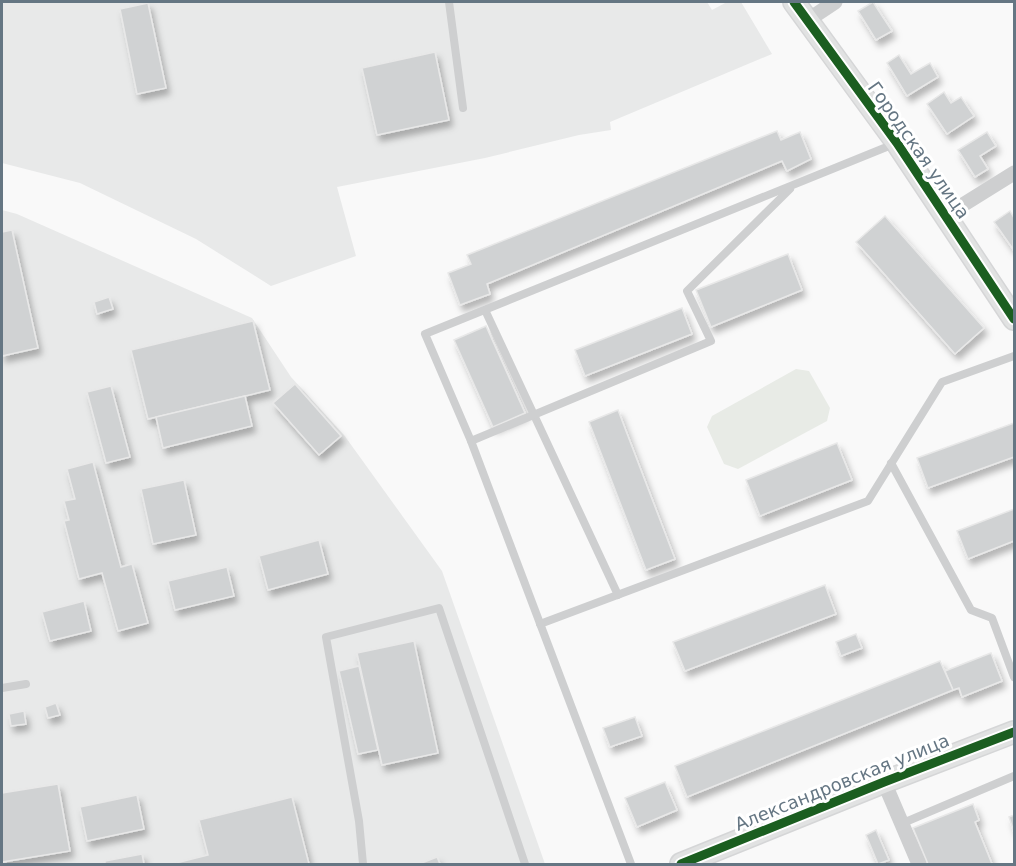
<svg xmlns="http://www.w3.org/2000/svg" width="1016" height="866" viewBox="0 0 1016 866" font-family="'DejaVu Sans',sans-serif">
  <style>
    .built { fill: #e8e9e9 }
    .green { fill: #e8ebe6 }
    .building { fill: #d0d2d3; stroke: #e8e8e8; stroke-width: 1.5; filter: url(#shadow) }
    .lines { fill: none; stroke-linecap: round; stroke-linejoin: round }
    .secondary-casing { stroke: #d5d6d7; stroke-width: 24 }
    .lane { stroke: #cecfd0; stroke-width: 8 }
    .street { stroke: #cecfd0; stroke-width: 15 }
    .secondary { stroke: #e1e2e2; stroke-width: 21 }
    .cycleway-casing { stroke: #fff; stroke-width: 13 }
    .cycleway { stroke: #1b5e20; stroke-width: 9 }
    .labels { text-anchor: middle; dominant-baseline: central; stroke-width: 6; stroke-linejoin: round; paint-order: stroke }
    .street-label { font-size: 18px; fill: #657683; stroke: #fff }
  </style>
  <defs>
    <filter id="shadow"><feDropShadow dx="3.5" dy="6" stdDeviation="3" flood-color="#0004"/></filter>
  </defs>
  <rect width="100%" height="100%" fill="#f9f9f9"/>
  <g class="built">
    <polygon points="2,2 707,2 712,10 727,2 741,2 772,54 610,122 611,130 579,135 485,158 337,187 356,256 271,286 196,239 80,183 2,163"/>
    <polygon points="2,210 17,214 252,318 291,377 344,435 442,571 545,864 2,864"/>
  </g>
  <polygon class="green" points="796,369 809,371 830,408 827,421 738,469 724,464 707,427 712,416"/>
  <g class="building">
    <polygon points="873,2 892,31 876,40 858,11"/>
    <polygon points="148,3 166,88 137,94 120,9"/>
    <polygon points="435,52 449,120 377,135 362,68"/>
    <polygon points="899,55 911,74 930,63 938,77 907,96 887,63"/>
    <polygon points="944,92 951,103 961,97 974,116 947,134 927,104"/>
    <polygon points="777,131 781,140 800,132 811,159 787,171 782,161 487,284 490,294 460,305 448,273 471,264 467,255"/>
    <polygon points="987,132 996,146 980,156 988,169 975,177 958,150"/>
    <polygon points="1010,211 1014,218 1013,249 994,222"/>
    <polygon points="885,216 984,328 955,354 856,242"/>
    <polygon points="12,230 38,348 2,356 2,232"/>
    <polygon points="788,254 802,290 711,327 696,290"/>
    <polygon points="109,297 113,309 97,314 94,302"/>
    <polygon points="682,308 692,334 585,376 575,350"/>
    <polygon points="253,321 270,390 148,419 131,350"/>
    <polygon points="486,326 525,413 493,427 454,340"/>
    <polygon points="295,384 341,436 319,455 273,403"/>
    <polygon points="111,386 130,457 106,463 87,392"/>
    <polygon points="245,396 252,426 163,448 156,417"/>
    <polygon points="618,410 675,559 646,570 589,422"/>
    <polygon points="1014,423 1014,457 928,488 917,458"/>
    <polygon points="837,443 852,480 760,516 746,480"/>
    <polygon points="93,462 121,567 132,564 148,623 118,631 102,573 79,579 64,521 69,520 64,501 75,499 67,469"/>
    <polygon points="184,480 196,535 153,544 141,489"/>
    <polygon points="1014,509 1014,541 968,559 957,531"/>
    <polygon points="319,540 328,574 268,590 259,556"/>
    <polygon points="227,567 234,596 175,610 168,581"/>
    <polygon points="825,585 836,614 685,671 673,642"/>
    <polygon points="84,601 91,631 50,641 42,612"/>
    <polygon points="856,634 862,648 841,656 836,642"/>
    <polygon points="414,641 438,753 382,765 357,653"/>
    <polygon points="991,653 1002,681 962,697 959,688 953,690 945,671"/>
    <polygon points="940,661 953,690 687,797 675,766"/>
    <polygon points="359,666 378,750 358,754 339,671"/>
    <polygon points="56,703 60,715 48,718 45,707"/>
    <polygon points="24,711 26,724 11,726 9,714"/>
    <polygon points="635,717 642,736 610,747 603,728"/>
    <polygon points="665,782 677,810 637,827 625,798"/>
    <polygon points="58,784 70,851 2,862 2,793"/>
    <polygon points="137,795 144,829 87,841 80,807"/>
    <polygon points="292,797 309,864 172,864 208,855 199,820"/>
    <polygon points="973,804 979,820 975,822 992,864 928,864 913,828"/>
    <polygon points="1014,815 1014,832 1009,817"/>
    <polygon points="876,830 889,860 878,864 866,835"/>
    <polygon points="142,854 144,864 105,864 105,861"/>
    <polygon points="437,857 440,864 419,864"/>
  </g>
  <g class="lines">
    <defs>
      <g id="secondary">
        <polyline points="794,2 897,143 1014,319"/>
        <polyline points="681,864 884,782 1014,732"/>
      </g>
    </defs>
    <use href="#secondary" class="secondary-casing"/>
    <g class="lane">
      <polyline points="449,2 463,108"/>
      <polyline points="485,310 618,595"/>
      <polyline points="471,441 711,341 687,291 790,189"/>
      <polyline points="891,463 971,610 992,618 1014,677"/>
      <polyline points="540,624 868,501 942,382 1014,356"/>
      <polyline points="2,688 26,684"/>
      <polyline points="903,823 1014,776"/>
      <polyline points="363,864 359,821 326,637 439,608 525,864"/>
      <polyline points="631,864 471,441 425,334 894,144"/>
    </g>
    <g class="street">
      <polyline points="808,20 835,2"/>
      <polyline points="945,216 1014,173"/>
      <polyline points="884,782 919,864"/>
    </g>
    <use href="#secondary" class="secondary"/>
    <defs>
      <g id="cycleway">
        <polyline points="794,2 897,143 1014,319"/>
        <polyline points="681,864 884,782 1014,732"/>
      </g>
    </defs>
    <use href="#cycleway" class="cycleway-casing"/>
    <use href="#cycleway" class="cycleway"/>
  </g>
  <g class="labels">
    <g class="street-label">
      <text transform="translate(919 150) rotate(55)">Городская улица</text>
      <text transform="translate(842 782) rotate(-22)">Александровская улица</text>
    </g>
  </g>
  <rect width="1016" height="866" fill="none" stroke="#657683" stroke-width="6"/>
</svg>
